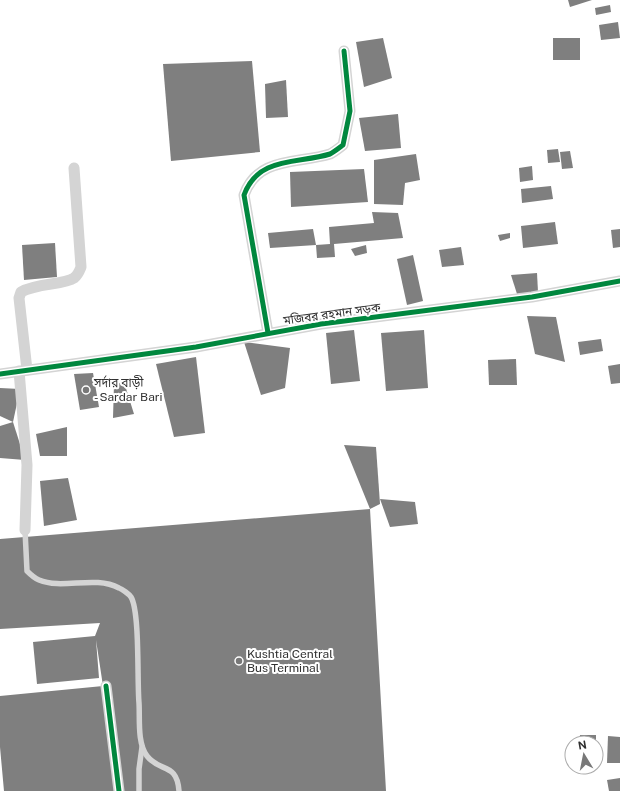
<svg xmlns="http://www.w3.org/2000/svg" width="620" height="791" viewBox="0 0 620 791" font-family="'Public Sans','Noto Sans Bengali',sans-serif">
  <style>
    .building { fill: #7f7f7f }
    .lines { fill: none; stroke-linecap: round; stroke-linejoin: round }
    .service { stroke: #d4d4d4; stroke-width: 5.5 }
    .minor { stroke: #d4d4d4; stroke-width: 11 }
    .cycleway-casing { stroke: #fff; stroke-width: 8 }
    .cycleway { stroke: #00873e; stroke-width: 5 }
    .poi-dot { fill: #787878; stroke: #fff; stroke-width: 1.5 }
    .labels { text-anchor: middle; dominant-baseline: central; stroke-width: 4; stroke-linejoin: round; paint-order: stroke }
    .street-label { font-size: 12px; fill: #303030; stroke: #fff }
    .poi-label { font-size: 12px; fill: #303030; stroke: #fff; text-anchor: start }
  </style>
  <rect width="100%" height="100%" fill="#fff"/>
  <g class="building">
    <polygon points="568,0 592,0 570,7"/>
    <polygon points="610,5 611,12 596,15 595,8"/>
    <polygon points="618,22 620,38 601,40 599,25"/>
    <polygon points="383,38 392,78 364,87 356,42"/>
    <rect x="553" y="38" width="27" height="22"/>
    <polygon points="252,61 260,152 171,161 163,64"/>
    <polygon points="286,80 288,117 266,118 265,84"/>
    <polygon points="398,114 401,148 365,151 359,118"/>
    <polygon points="558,149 560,162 548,163 547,150"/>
    <polygon points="570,151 573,168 562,169 560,152"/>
    <polygon points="416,154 420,180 405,183 403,205 374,204 374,160"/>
    <polygon points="532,166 533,180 520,182 519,168"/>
    <polygon points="364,169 368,202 291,207 290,172"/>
    <polygon points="551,186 553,199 522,203 521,189"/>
    <polygon points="372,212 398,213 403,238 334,244 335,257 317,258 316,245 330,244 329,227 374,223"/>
    <polygon points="555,222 558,244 523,248 521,226"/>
    <polygon points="313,229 316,245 270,248 268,233"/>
    <polygon points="620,229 620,247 613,248 611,230"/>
    <polygon points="510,233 510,238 500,241 498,235"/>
    <polygon points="55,243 57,277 24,280 22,245"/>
    <polygon points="366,245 367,253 355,256 351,249"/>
    <polygon points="461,247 464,265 442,267 439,250"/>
    <polygon points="413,255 423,301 407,305 397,259"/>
    <polygon points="537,273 538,292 517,294 511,275"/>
    <polygon points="527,316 556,317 565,362 535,354"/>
    <polygon points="354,330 360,381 331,384 326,333"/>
    <polygon points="424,330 428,388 386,391 381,333"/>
    <polygon points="601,339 603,351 580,355 578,342"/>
    <polygon points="244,342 290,348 285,388 261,395"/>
    <polygon points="196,357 205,433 174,437 156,364"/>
    <polygon points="516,359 517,385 489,385 488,360"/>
    <polygon points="620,364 620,383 611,384 608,366"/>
    <polygon points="93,373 99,407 80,410 74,374"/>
    <polygon points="124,382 134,414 113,418 114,384"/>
    <polygon points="0,388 20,389 13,422 0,416"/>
    <polygon points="13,422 25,460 0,458 0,426"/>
    <polygon points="67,427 67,456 40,456 36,434"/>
    <polygon points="344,445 376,447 380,504 370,509"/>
    <polygon points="68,478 77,520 44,526 40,481"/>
    <polygon points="380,499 415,502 418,524 390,527"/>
    <polygon points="370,509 386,791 4,791 0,747 0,696 103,686 96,640 99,678 37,684 33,642 95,636 100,623 0,629 0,539"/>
    <polygon points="580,735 596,735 596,743 579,743"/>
    <polygon points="608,736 620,737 620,763 607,763"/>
    <polygon points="620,778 620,791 609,791 607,780"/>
  </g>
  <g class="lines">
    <g class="service">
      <path d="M25,530L27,571C30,574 34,578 39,580C63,590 94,575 119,588C122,589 129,594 131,597C140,612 137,681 139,703C140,718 137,743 147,756C160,773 177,762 179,791"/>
      <polyline points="139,791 139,769 142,747"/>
    </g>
    <g class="minor">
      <path d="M268,333L244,195C258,156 298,164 330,154C334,152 339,148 343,145L350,111L344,51"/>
      <path d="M27,370L19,298L21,292C37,283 64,285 74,278C78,275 79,272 81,267L74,168"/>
      <polyline points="19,371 27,465 25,530"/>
      <polyline points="0,374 196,347 321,324 532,297 620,281"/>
      <polyline points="106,686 119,791"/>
    </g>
    <defs>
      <g id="cycleway">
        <path d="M268,333L244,195C258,156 298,164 330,154C334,152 339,148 343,145L350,111L344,51"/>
        <polyline points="0,374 196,347 321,324 532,297 620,281"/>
        <polyline points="106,686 119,791"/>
      </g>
    </defs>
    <use href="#cycleway" class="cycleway-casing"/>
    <use href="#cycleway" class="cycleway"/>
  </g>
  <g class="poi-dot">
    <circle cx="86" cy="390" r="4"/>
    <circle cx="239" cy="661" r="4"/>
  </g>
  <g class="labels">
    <g class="street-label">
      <text transform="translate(332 314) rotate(-8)">মজিবর রহমান সড়ক</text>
    </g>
    <g class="poi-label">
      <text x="94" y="383">সর্দার বাড়ী<tspan x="94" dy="14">- Sardar Bari</tspan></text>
      <text x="247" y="654">Kushtia Central<tspan x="247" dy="14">Bus Terminal</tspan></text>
    </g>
  </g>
  <g transform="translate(584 755) rotate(350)"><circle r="19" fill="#ffffff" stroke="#acacac"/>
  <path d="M0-3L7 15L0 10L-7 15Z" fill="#787878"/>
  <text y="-6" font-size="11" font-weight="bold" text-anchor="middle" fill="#303030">N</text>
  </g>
</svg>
